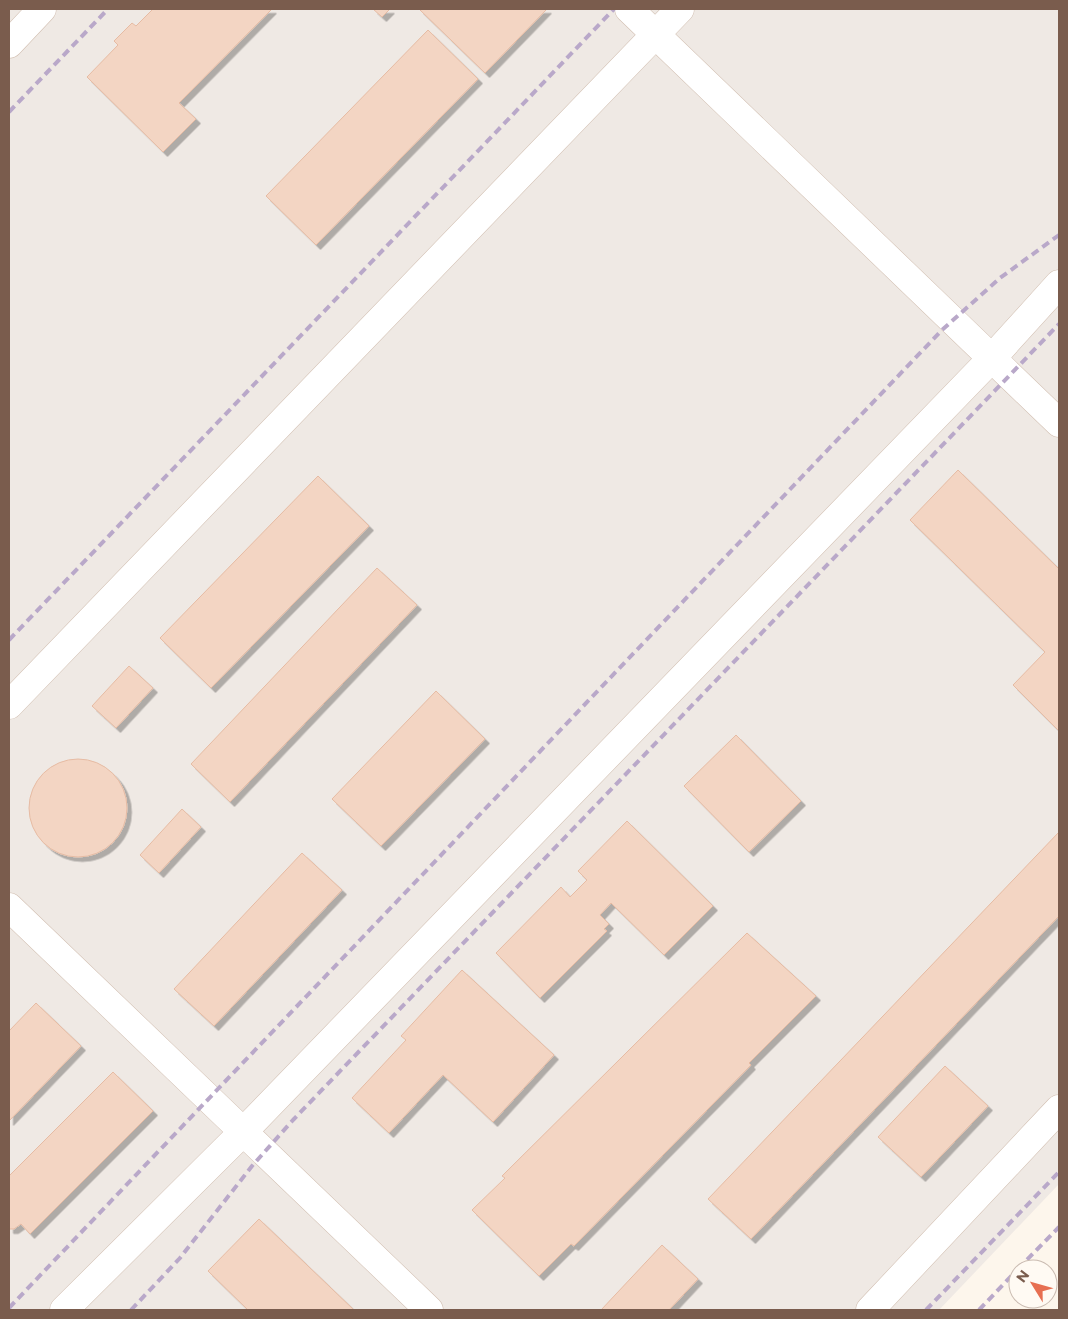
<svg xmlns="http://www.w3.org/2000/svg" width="1068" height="1319" viewBox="0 0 1068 1319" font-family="Montserrat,sans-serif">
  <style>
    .industrial { fill: #efe9e4 }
    .building { fill: #f3d5c3; stroke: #e6bba3; filter: url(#shadow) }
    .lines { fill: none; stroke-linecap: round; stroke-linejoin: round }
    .minor-casing { stroke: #d1beb0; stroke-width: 29 }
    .minor { stroke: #fff; stroke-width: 28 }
    .rail { stroke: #b9a8c9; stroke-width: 4; stroke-dasharray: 8 5; stroke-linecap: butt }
  </style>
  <defs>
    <filter id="shadow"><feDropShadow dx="4.5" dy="4.5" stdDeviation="0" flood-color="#0004"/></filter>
  </defs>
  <rect width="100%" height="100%" fill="#fdf6ec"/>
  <polygon class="industrial" points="9,9 1059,9 1059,1184 939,1310 9,1310"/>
  <g class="building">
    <polygon points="153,9 272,9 179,103 196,119 163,152 87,77 118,45 114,41 132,23 136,26"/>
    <polygon points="373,9 390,9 382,17"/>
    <polygon points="419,9 547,9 485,73"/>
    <polygon points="428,30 478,79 316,245 266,196"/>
    <polygon points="958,470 1059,569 1059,731 1013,685 1045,652 910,520"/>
    <polygon points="318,476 369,526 211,688 160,638"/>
    <polygon points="377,568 417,605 230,802 191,764"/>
    <polygon points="129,666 153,688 116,728 92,706"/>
    <polygon points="436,691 485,739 381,846 332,799"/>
    <polygon points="736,735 801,801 749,852 684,786"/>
    <circle cx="78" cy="808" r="49"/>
    <polygon points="182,809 201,827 159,873 140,855"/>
    <polygon points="627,821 713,906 664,955 611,903 600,915 609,924 604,929 607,931 540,998 496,953 561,887 570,897 587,880 578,871"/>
    <polygon points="1059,832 1059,916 751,1239 708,1199"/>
    <polygon points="302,853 342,890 214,1026 174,989"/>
    <polygon points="747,933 816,996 749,1063 751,1065 574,1246 571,1244 539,1276 472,1210 505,1178 502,1176"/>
    <polygon points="462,970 554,1055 493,1122 443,1075 389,1133 352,1098 406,1040 401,1036"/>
    <polygon points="36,1003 81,1046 9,1121 9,1031"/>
    <polygon points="945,1066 988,1106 921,1177 878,1137"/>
    <polygon points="113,1072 153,1111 30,1234 21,1224 14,1229 9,1229 9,1176"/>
    <polygon points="259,1219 354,1310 248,1310 208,1271"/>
    <polygon points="662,1245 698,1279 669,1310 601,1310"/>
  </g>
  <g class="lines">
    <defs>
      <g id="minor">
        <polyline points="629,9 1059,423"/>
        <polyline points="9,44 42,9"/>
        <polyline points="9,705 680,9"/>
        <polyline points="9,907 429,1310"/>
        <polyline points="64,1310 243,1132 992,358 1059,284"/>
        <polyline points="870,1310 1059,1109"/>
      </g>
    </defs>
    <use href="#minor" class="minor-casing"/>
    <use href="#minor" class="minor"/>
    <g class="rail">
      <polyline points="9,112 108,9"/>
      <polyline points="9,640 614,9"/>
      <polyline points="1018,1269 1059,1227"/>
      <polyline points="9,1308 942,330 1000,278 1059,235"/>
      <polyline points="131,1310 180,1258 252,1166 293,1120 1059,324"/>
      <polyline points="926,1310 1059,1172"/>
      <polyline points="979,1310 1018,1269"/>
    </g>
  </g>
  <rect width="1068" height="1319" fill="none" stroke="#7a5c4d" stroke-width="20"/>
  <g transform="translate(1033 1284) rotate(307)"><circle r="24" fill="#fffaf3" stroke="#cabbb1"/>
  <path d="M0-4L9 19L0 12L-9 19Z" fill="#e76f51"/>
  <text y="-8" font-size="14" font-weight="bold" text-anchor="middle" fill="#7a5c4d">N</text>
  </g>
</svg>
